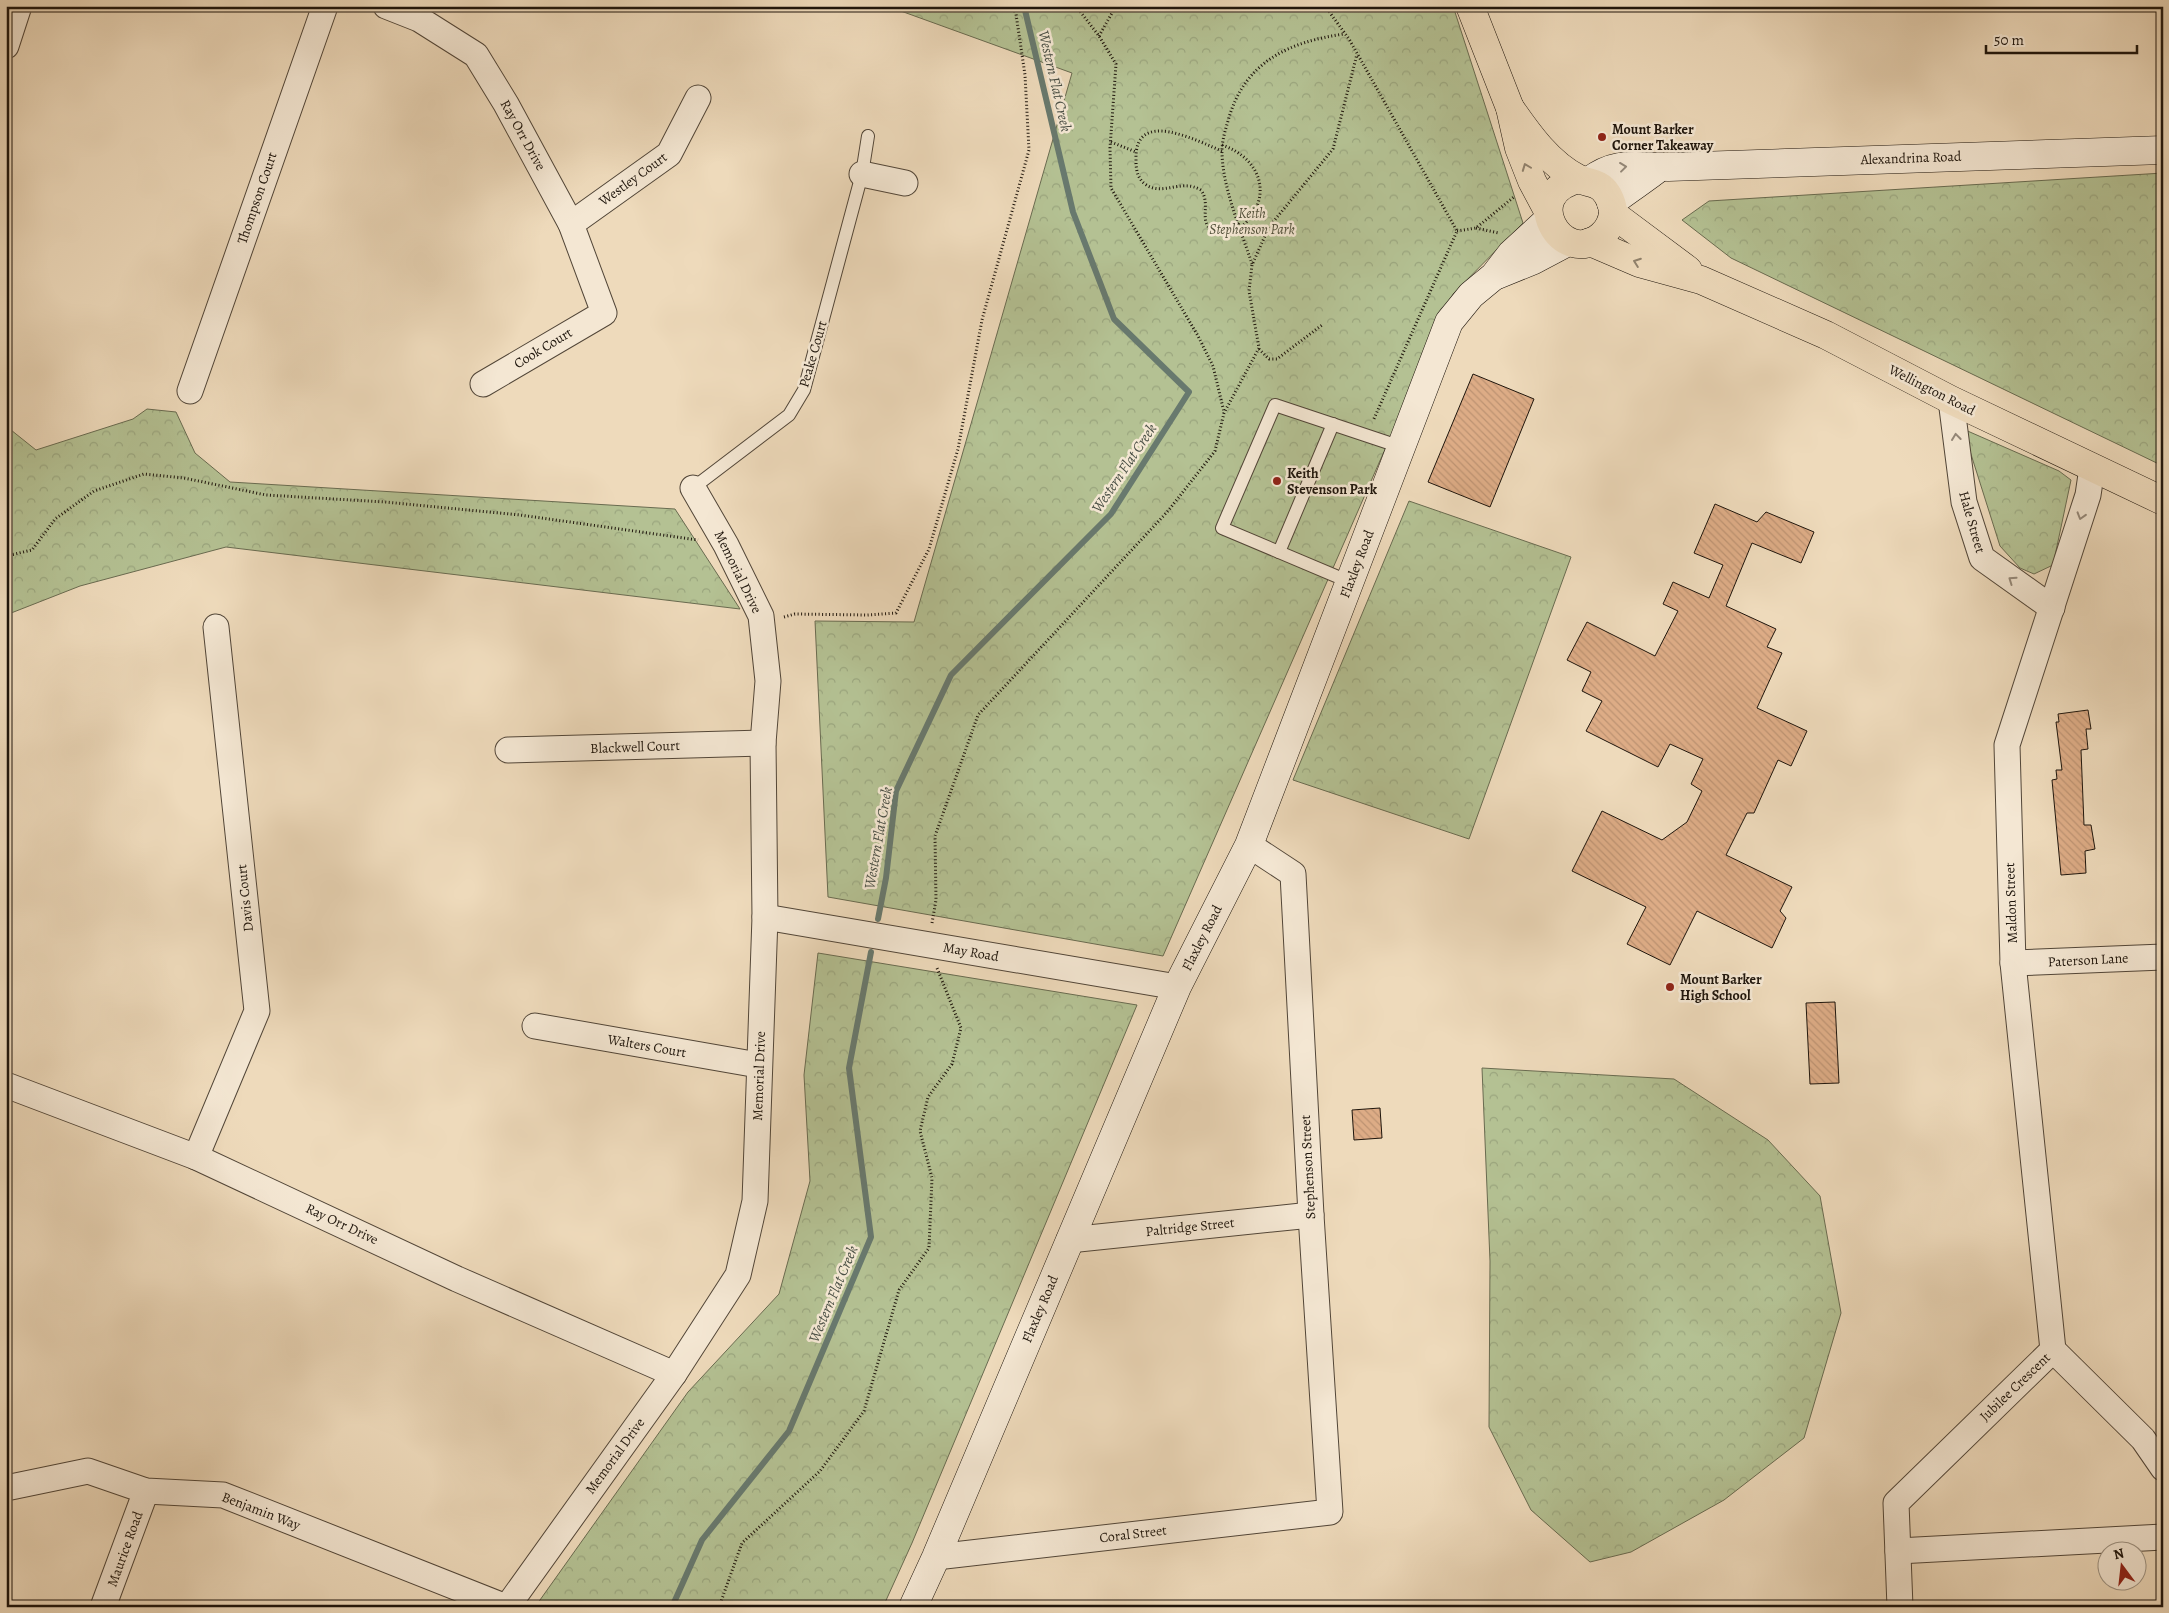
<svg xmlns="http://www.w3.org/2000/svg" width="2169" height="1613" viewBox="0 0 2169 1613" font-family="Alegreya,serif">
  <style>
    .park { fill: url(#park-crowns); stroke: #696b50 }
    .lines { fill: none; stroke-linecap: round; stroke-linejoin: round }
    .stream { stroke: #68796e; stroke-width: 6 }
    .building { fill: url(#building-back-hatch); stroke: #1e150c }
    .service-casing { stroke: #524638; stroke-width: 14 }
    .minor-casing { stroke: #524638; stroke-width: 27 }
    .secondary-casing { stroke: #1e150c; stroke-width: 29 }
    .primary-casing { stroke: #1e150c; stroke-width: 29 }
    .path { stroke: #1e150c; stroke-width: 3; stroke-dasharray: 1 2.5; stroke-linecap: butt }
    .service { stroke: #f4e7d3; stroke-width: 12 }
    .minor { stroke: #f4e7d3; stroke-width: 25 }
    .secondary { stroke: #f4e7d3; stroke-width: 28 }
    .primary { stroke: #eedabb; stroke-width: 28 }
    .oneway { stroke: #90816c }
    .oneway2 { stroke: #948879 }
    .poi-dot { fill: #8f2418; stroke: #f4e7d3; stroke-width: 2 }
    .labels { text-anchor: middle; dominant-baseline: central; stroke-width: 5; stroke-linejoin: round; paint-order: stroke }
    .poi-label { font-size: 14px; font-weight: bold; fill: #1e150c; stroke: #f4e7d3; text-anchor: start }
    .street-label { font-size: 14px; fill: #1e150c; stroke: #f4e7d3 }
    .park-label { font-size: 14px; font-style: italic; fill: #52513b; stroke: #f4e7d3 }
    .water-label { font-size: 15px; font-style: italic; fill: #494f45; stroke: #f4e7d3 }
  </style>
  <defs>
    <pattern id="park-crowns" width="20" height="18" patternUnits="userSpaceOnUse" patternTransform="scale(1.25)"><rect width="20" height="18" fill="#b4c193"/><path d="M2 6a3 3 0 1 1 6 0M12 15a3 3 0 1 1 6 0" fill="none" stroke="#9aa57e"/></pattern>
    <pattern id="building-back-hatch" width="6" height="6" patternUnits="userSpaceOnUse" patternTransform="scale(1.25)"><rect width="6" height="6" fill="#ddac86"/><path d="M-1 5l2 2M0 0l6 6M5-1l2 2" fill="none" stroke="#bd9372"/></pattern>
  </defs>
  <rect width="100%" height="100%" fill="#eedabb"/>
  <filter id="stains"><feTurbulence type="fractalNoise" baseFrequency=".004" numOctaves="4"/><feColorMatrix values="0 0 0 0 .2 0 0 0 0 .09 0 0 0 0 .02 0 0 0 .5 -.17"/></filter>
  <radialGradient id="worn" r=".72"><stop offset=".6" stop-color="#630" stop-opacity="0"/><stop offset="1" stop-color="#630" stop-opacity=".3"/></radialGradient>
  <g class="park">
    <polygon points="887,6 1453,6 1523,223 1453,294 1163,956 828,897 815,621 914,622 1072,73"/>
    <polygon points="2163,173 2163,466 1731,258 1682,220 1709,201"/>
    <polygon points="147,409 176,412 195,453 230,482 675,509 740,609 226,547 80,586 6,615 6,426 36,450 133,419"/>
    <polygon points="1963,429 2059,471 2071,480 2053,565 2034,574 2020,568 2000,546"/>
    <polygon points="1409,501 1571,557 1469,839 1293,780"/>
    <polygon points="818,953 1137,1005 912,1543 883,1607 535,1607 688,1392 779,1294 810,1181 804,1075"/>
    <polygon points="1482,1068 1674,1079 1768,1140 1820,1196 1841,1313 1804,1438 1724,1500 1631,1552 1590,1562 1531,1510 1489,1427 1490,1261"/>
  </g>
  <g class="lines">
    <g class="stream">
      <polyline points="878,919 886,878 896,791 951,675 1111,514 1189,392 1114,319 1073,212 1024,6"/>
      <polyline points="672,1607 702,1540 789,1431 871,1237 849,1068 871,952"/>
    </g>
  </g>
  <g class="building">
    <polygon points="1473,374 1534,399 1490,507 1428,482"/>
    <polygon points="1715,504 1757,522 1766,512 1814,532 1801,563 1752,543 1726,606 1776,629 1767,647 1782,653 1757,708 1807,731 1791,766 1778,760 1754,813 1747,813 1726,855 1792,887 1780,911 1786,918 1772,948 1697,911 1670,965 1627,944 1646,907 1572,871 1602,811 1662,840 1687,822 1702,791 1691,784 1703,759 1670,744 1658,767 1586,731 1602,701 1582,691 1591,672 1567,660 1587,622 1655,656 1678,611 1663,604 1673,582 1709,598 1723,565 1694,553"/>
    <polygon points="2088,710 2091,729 2086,729 2088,749 2081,750 2084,825 2091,825 2095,849 2085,851 2086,873 2061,875 2052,780 2057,779 2056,770 2062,770 2056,722 2059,722 2058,714"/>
    <polygon points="1835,1002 1839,1083 1810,1084 1806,1003"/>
    <polygon points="1380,1108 1382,1138 1354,1140 1352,1110"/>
  </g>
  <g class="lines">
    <defs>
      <g id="service">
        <polyline points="693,488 789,415 804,390 862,174 868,136"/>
        <polyline points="1279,552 1333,424"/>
        <polyline points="1350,582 1222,528 1275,405 1401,447"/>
      </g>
      <g id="minor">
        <polyline points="386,6 419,19 476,55 506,104 571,224 604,313 483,384"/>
        <polyline points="6,46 19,6"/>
        <polyline points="862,174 905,183"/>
        <polyline points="571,224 669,154 698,98"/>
        <polyline points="190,391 325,6"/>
        <polyline points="1951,400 1964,502 1982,558 2052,608"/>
        <polyline points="508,750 763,743"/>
        <polyline points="765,917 1177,987"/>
        <polyline points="2013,963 2163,957"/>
        <polyline points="535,1026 758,1065"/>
        <polyline points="6,1085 196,1157 457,1279 674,1374"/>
        <polyline points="196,1157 257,1011 216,627"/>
        <polyline points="1069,1240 1311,1215"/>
        <polyline points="2053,1350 2013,963 2007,745 2088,495 2092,468"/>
        <polyline points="2053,1350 2143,1439 2163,1468"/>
        <polyline points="6,1488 88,1471 146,1491 223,1495 506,1607"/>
        <polyline points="1898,1551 2163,1537"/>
        <polyline points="936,1557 1330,1512 1311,1215 1293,874 1249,845"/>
        <polyline points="103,1607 146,1491"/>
        <polyline points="507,1607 674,1374 738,1275 755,1201 765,917 763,743 768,681 761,616 726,545 693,488"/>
        <polyline points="1900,1607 1896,1503 2053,1350"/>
      </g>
      <g id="secondary">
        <path d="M1589,181C1617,160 1636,167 1668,167L2163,150"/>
        <path d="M1611,203C1627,190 1644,180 1660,167"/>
        <polyline points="1497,275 1534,260 1568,242"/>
        <polyline points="913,1607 936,1557 1177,987 1249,845 1449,322 1471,295 1494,276 1511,254 1549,219"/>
      </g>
      <g id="primary">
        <polyline points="1470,6 1510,108 1519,148 1532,181 1548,211"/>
        <path d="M1510,108C1528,134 1549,164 1579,179C1587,183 1596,182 1603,189C1609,195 1613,205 1613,213C1612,223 1607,231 1601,236C1562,269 1517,192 1580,179"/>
        <polyline points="1613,214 1688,270"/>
        <polyline points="1590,242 1639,263 1701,280 1826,335 1951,400 2163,501"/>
      </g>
    </defs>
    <use href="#service" class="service-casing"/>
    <use href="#minor" class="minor-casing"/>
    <use href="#secondary" class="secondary-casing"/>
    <use href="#primary" class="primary-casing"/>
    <g class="path">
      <polyline points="1076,6 1099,36 1116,64 1110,148 1111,188 1198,336 1213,366 1224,412"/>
      <polyline points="1325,6 1349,39 1457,231 1373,421"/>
      <polyline points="1099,36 1116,6"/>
      <polyline points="1111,142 1136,152"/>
      <path d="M1222,145C1263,159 1274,200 1240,228"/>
      <path d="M1222,151C1197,141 1134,107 1136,160C1136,169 1137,178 1145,184C1162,197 1181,178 1201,190C1211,204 1199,219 1211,230C1223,235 1230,231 1239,223"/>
      <polyline points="1476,228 1499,233"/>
      <polyline points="1457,231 1476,228 1515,196"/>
      <path d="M1252,264C1241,230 1222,187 1222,151C1222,141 1225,131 1228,121C1244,62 1288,42 1344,34"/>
      <polyline points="1259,349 1269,359 1277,359 1322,325"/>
      <polyline points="6,556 32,550 55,519 94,491 144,474 184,478 266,495 385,502 520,515 698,540"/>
      <polyline points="784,617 795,614 867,615 896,613 929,549 958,449 982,320 1029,150 1025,75 1016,14 1012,6"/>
      <polyline points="932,923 936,900 935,836 978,715 1168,511 1215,451 1224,413 1259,348 1249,291 1252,265 1269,227 1333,149 1357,54"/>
      <polyline points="719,1607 742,1543 820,1471 864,1411 899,1290 929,1248 932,1178 920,1131 928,1097 952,1064 961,1028 937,968"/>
    </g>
    <use href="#service" class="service"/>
    <use href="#minor" class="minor"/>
    <use href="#secondary" class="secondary"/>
    <use href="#primary" class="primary"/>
  </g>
  <defs><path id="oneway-chevron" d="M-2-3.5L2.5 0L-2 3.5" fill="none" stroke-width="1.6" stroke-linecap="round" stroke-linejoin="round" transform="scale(1.25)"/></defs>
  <g class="oneway">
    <use href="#oneway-chevron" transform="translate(1526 167) rotate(-111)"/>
    <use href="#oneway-chevron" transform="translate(1637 262) rotate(-160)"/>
  </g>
  <g class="oneway2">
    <use href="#oneway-chevron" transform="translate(1623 167) rotate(-7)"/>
    <use href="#oneway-chevron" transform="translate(1956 437) rotate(-97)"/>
    <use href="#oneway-chevron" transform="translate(2081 516) rotate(107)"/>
    <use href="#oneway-chevron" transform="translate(2012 580) rotate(-145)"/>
  </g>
  <g class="poi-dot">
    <circle cx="1602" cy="137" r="5"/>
    <circle cx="1277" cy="481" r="5"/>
    <circle cx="1670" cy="987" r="5"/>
  </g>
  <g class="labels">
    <g class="poi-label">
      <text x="1612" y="129">Mount Barker<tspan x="1612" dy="16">Corner Takeaway</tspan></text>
      <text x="1287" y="473">Keith<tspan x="1287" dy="16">Stevenson Park</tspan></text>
      <text x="1680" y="979">Mount Barker<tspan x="1680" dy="16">High School</tspan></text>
    </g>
    <g class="street-label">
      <text transform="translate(523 135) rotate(61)">Ray Orr Drive</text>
      <text transform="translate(1911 158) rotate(-2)">Alexandrina Road</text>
      <text transform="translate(633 179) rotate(-36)">Westley Court</text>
      <text transform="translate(257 198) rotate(-71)">Thompson Court</text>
      <text transform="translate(543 348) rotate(-31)">Cook Court</text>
      <text transform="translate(813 354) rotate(-74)">Peake Court</text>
      <text transform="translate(1932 390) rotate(27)">Wellington Road</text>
      <text transform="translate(1972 522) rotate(74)">Hale Street</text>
      <text transform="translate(1357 564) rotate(-69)">Flaxley Road</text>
      <text transform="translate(738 572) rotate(64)">Memorial Drive</text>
      <text transform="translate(635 747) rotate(-2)">Blackwell Court</text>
      <text transform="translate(245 898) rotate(-96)">Davis Court</text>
      <text transform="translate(2011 903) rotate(-92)">Maldon Street</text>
      <text transform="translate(1202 938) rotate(-63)">Flaxley Road</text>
      <text transform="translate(971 952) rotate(10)">May Road</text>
      <text transform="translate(2088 960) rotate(-3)">Paterson Lane</text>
      <text transform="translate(647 1046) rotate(10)">Walters Court</text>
      <text transform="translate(759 1076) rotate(-88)">Memorial Drive</text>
      <text transform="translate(1308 1167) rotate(-93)">Stephenson Street</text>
      <text transform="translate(342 1224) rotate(25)">Ray Orr Drive</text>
      <text transform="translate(1190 1227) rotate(-6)">Paltridge Street</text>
      <text transform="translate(1040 1309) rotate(-67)">Flaxley Road</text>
      <text transform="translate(2015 1387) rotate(-44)">Jubilee Crescent</text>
      <text transform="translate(615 1456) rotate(-54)">Memorial Drive</text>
      <text transform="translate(261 1511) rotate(21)">Benjamin Way</text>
      <text transform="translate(1133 1534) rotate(-7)">Coral Street</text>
      <text transform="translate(125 1549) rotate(-70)">Maurice Road</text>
    </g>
    <g class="park-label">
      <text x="1252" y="213">Keith<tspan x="1252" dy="16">Stephenson Park</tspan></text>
    </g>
    <g class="water-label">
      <text transform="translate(1055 81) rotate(77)">Western Flat Creek</text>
      <text transform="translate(1124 468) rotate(-56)">Western Flat Creek</text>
      <text transform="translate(878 838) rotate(-80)">Western Flat Creek</text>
      <text transform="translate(833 1294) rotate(-67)">Western Flat Creek</text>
    </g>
  </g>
  <rect width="2169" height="1613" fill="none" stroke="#eedabb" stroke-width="25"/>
  <rect x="8" y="8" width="2154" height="1598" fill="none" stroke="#1e150c" stroke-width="2.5"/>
  <rect x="12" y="12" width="2144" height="1588" fill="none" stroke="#1e150c"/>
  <g transform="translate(2122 1566) rotate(345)"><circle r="24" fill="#f4e7d3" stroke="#9e9383"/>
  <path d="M0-4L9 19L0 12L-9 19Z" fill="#8f2418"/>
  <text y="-8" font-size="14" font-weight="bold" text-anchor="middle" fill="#1e150c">N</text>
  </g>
  <path d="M1986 45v8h151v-8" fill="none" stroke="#1e150c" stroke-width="2.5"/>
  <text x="1994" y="45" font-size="15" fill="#1e150c" stroke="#f4e7d3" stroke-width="4" paint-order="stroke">50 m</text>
  <rect width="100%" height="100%" filter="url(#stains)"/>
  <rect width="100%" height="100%" fill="url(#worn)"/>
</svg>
